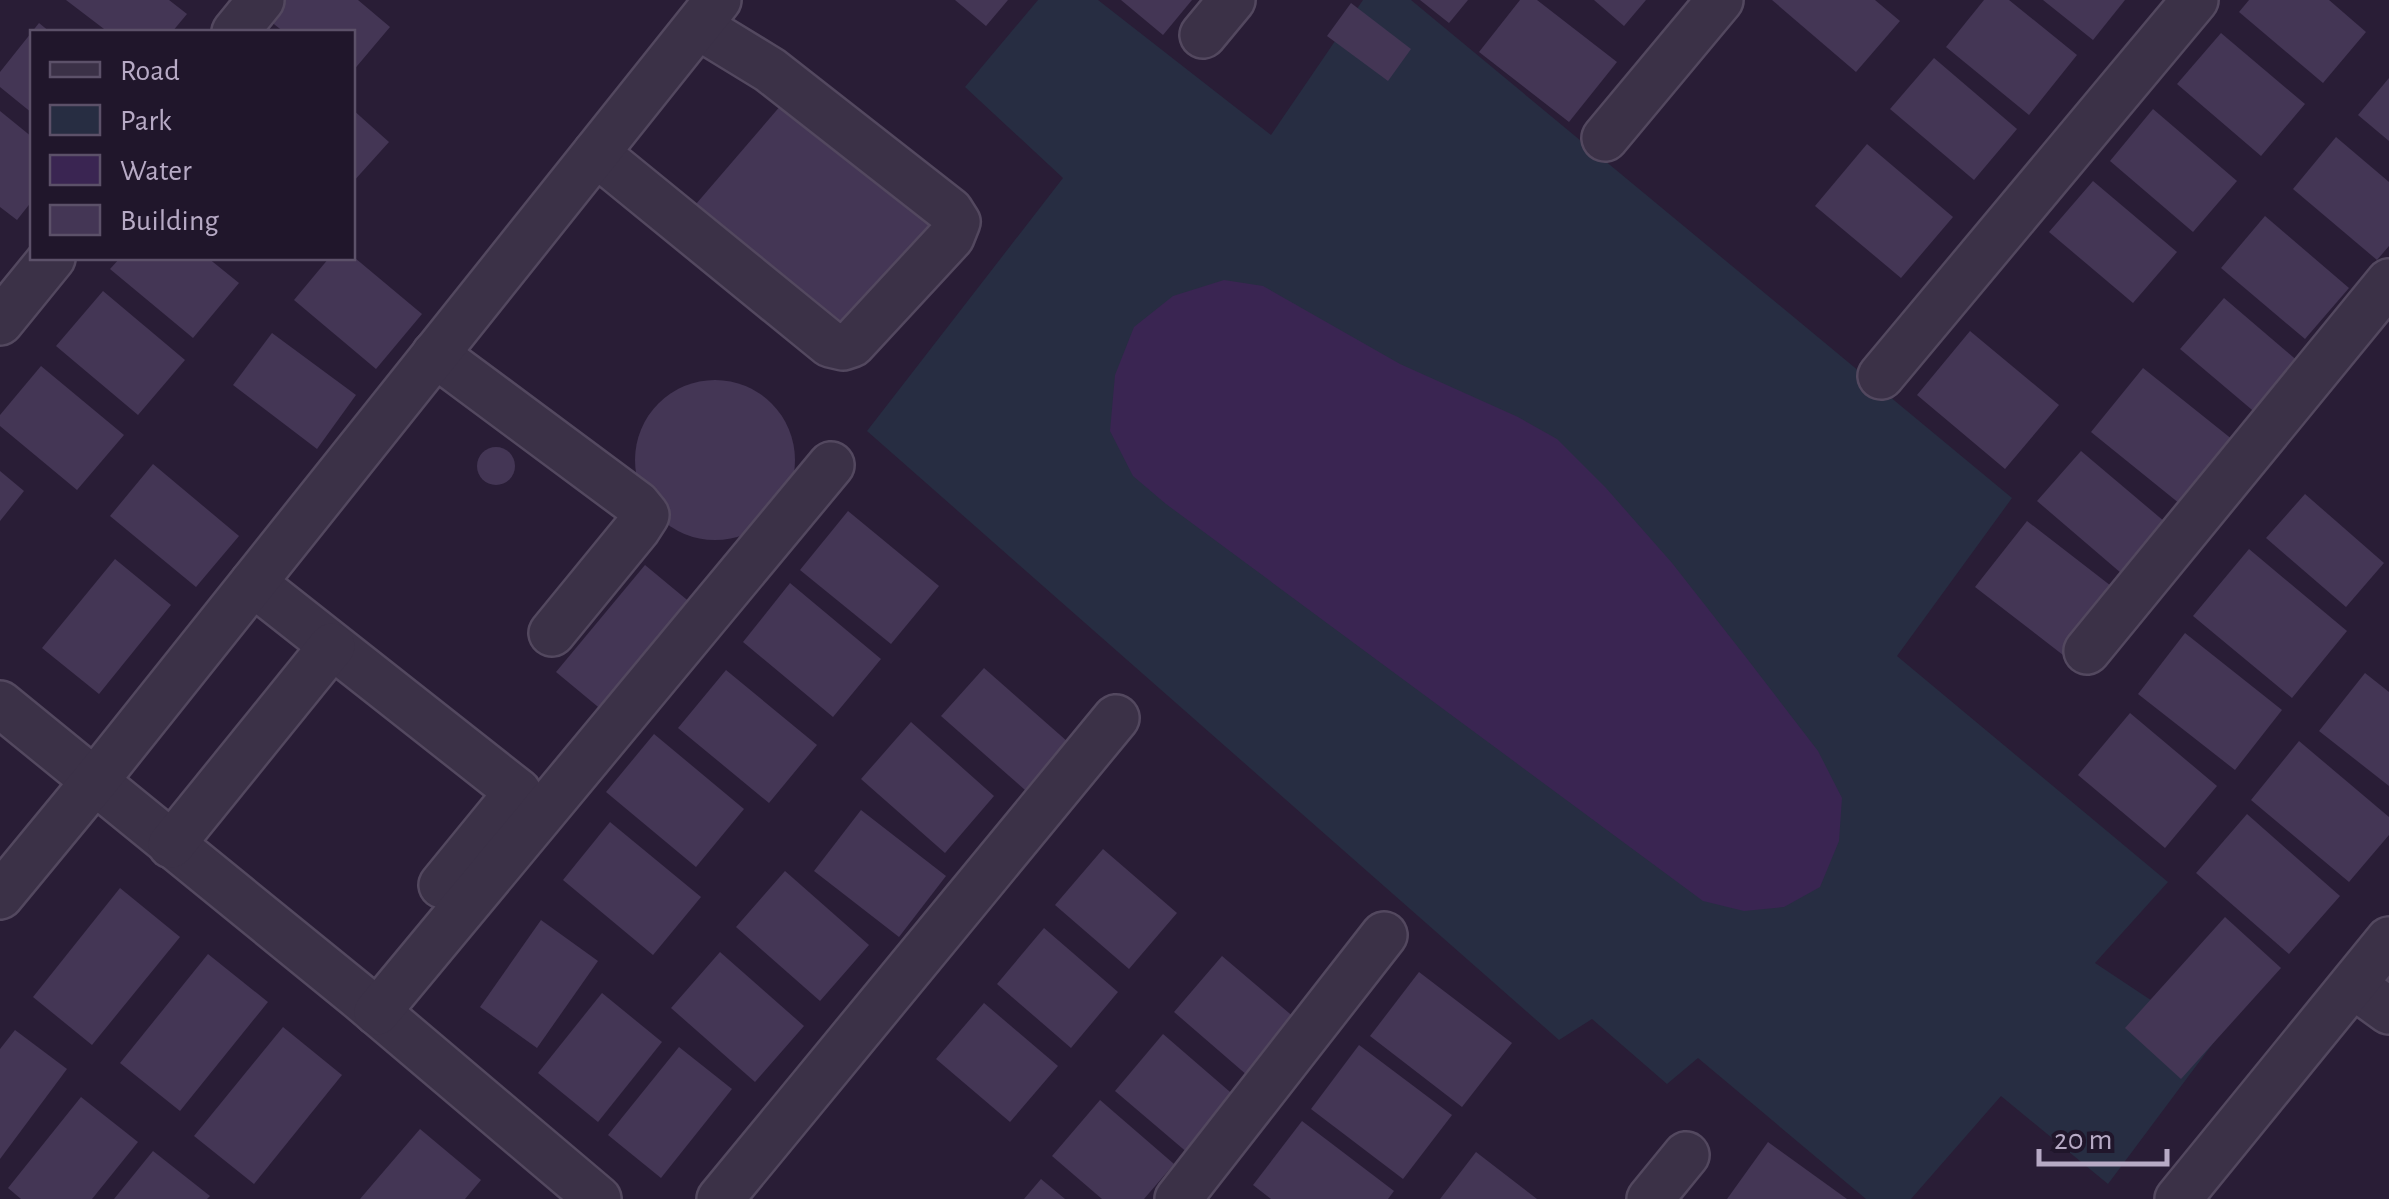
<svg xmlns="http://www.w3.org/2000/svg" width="2389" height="1199" viewBox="0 0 2389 1199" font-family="'Alegreya Sans',sans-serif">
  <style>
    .green { fill: #272d42 }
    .water { fill: #3a2552 }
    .building { fill: #443655 }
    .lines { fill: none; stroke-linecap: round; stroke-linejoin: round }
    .minor-casing { stroke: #53485f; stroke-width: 50 }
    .minor { stroke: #3b3147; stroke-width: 45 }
  </style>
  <rect width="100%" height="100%" fill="#291d36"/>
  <polygon class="green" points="1038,0 1098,0 1271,135 1363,0 1411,0 2012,498 1897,656 2168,882 2095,963 2214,1042 2108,1184 2001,1096 1911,1199 1866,1199 1698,1058 1667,1084 1592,1019 1559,1040 867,431 1063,178 965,87"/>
  <polygon class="water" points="1224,280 1263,286 1400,364 1518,417 1557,439 1606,488 1672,563 1745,656 1818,751 1842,798 1839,841 1820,887 1784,907 1744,911 1703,901 1166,504 1133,476 1110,431 1115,375 1134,327 1173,296"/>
  <g class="building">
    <polygon points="66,0 169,0 187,14 172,32 108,32"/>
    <polygon points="273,0 358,0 390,27 352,72 352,32 284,32 261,14"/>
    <polygon points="955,0 1008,0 986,26"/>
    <polygon points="1121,0 1192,0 1163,35"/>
    <polygon points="1420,0 1468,0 1449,23"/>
    <polygon points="1520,0 1537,0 1617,62 1569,122 1479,52"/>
    <polygon points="1594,0 1646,0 1624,26"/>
    <polygon points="1772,0 1875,0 1900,21 1856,72"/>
    <polygon points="1984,0 2009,0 2077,55 2029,115 1946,47"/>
    <polygon points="2043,0 2125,0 2093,40"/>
    <polygon points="2249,0 2329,0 2366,32 2323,83 2239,12"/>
    <polygon points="1351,3 1411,49 1388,81 1327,36"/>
    <polygon points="39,23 50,32 32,32 32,113 0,87 0,72"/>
    <polygon points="2221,33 2305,104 2261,156 2177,84"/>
    <polygon points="1934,58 2017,129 1974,180 1890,109"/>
    <polygon points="2389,78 2389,141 2358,115"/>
    <polygon points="788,97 933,223 834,337 690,211"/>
    <polygon points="352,109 389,142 352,183"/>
    <polygon points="2153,109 2237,181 2193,232 2110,161"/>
    <polygon points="0,111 32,137 32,201 17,220 0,207"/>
    <polygon points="2336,137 2389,182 2389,246 2377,260 2293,189"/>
    <polygon points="1867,144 1953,217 1901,278 1815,206"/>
    <polygon points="2093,181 2177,252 2133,303 2049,232"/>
    <polygon points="2265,216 2349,288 2305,339 2221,268"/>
    <polygon points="120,258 208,258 239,283 193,338 110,269"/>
    <polygon points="329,258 355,258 422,314 376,369 294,300"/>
    <polygon points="103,291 185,360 138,415 56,346"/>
    <polygon points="2224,298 2307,369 2264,420 2180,349"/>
    <polygon points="1970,331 2059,405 2005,469 1917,395"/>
    <polygon points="272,333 356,395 317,449 233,385"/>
    <polygon points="41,366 124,435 77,490 0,426 0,415"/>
    <polygon points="2143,368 2238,444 2185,508 2091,432"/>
    <circle cx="715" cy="460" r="80"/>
    <circle cx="496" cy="466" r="19"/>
    <polygon points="2081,451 2165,522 2121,573 2037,501"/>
    <polygon points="153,464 239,536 196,587 110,516"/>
    <polygon points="0,471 24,491 0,521"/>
    <polygon points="2305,494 2384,563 2346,607 2266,538"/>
    <polygon points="848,511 939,586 891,644 800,570"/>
    <polygon points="2027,521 2115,589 2063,655 1975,587"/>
    <polygon points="2249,549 2347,631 2292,698 2193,616"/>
    <polygon points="115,559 171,605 99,694 42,648"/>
    <polygon points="645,565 692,604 603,711 556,672"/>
    <polygon points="790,583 881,659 833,717 743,642"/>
    <polygon points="2185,633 2282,710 2235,770 2138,694"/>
    <polygon points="984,668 1068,742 1025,790 941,716"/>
    <polygon points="726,670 817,745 769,803 678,728"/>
    <polygon points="2365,673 2389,692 2389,786 2319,731"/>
    <polygon points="2130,713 2217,786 2165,848 2078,775"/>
    <polygon points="911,722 994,796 945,853 861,779"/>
    <polygon points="654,734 744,809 696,867 606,792"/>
    <polygon points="2299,741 2389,817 2389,835 2349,882 2251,800"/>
    <polygon points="861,810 946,876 899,937 814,871"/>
    <polygon points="2247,814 2340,896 2289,954 2196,873"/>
    <polygon points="610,822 701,897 653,955 563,880"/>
    <polygon points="1103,849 1177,913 1129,969 1055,905"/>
    <polygon points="785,871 869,945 820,1001 736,927"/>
    <polygon points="120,888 180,937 92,1045 33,997"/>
    <polygon points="2225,917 2281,968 2181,1079 2125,1028"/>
    <polygon points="541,920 598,961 537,1048 480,1007"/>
    <polygon points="1044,928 1118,992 1071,1048 997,984"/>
    <polygon points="720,952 804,1026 755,1082 671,1008"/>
    <polygon points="208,954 268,1002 180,1111 120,1063"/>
    <polygon points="1222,956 1296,1019 1248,1076 1174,1012"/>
    <polygon points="1419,972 1512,1043 1462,1107 1370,1036"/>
    <polygon points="602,993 662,1042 598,1122 538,1073"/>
    <polygon points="984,1003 1058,1066 1010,1122 936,1059"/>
    <polygon points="283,1027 342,1075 254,1184 194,1136"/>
    <polygon points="15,1030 67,1069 0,1159 0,1049"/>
    <polygon points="1163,1034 1237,1098 1189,1154 1115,1091"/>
    <polygon points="1359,1045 1452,1115 1403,1179 1311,1109"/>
    <polygon points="679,1047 732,1089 661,1178 608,1135"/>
    <polygon points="81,1097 138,1142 92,1199 21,1199 8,1188"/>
    <polygon points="1100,1100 1174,1164 1144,1199 1102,1199 1052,1156"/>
    <polygon points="1302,1121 1394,1191 1388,1199 1271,1199 1253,1185"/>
    <polygon points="420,1129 481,1180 465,1199 360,1199"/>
    <polygon points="1768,1142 1847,1199 1727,1199"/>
    <polygon points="153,1151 210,1196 207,1199 114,1199"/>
    <polygon points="1476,1152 1537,1199 1440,1199"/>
    <polygon points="1041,1179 1065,1199 1024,1199"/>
  </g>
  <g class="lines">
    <defs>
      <g id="minor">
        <polyline points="235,32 261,0"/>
        <polyline points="1203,35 1232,0"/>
        <polyline points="1605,138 1720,0"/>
        <polyline points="596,153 830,344 843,347 852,344 951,237 957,222 950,211 770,70 698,26"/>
        <polyline points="0,322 52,258"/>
        <polyline points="435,354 637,504 646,515 637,529 552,633"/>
        <polyline points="1881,376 2195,0"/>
        <polyline points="253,583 518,792 442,885"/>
        <polyline points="2087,651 2389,282"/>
        <polyline points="0,704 356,994 598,1199"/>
        <polyline points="171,845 332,646"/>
        <polyline points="0,896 94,782 718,0"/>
        <polyline points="2353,985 2389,1011"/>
        <polyline points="377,1012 831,465"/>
        <polyline points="720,1199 1116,718"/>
        <polyline points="1178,1199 1384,935"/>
        <polyline points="1650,1199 1686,1155"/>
        <polyline points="2178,1199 2389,940"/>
      </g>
    </defs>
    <use href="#minor" class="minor-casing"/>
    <use href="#minor" class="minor"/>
  </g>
  <rect x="30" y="30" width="325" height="230" fill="#20162b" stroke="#5c5169" stroke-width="2.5"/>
  <rect x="50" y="62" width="50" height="15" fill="#3b3147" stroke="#5c5169" stroke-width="2.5"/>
  <text x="120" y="80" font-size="30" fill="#b7aac5">Road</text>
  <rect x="50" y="105" width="50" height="30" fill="#272d42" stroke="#5c5169" stroke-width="2.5"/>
  <text x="120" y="130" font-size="30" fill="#b7aac5">Park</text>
  <rect x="50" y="155" width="50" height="30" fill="#3a2552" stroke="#5c5169" stroke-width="2.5"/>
  <text x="120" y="180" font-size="30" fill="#b7aac5">Water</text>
  <rect x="50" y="205" width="50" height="30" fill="#443655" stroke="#5c5169" stroke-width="2.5"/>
  <text x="120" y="230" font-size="30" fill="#b7aac5">Building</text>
  <path d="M2039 1149v15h128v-15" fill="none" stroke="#b7aac5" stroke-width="5"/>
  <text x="2054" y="1149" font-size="30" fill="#b7aac5" stroke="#20162b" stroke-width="8" paint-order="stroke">20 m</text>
</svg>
